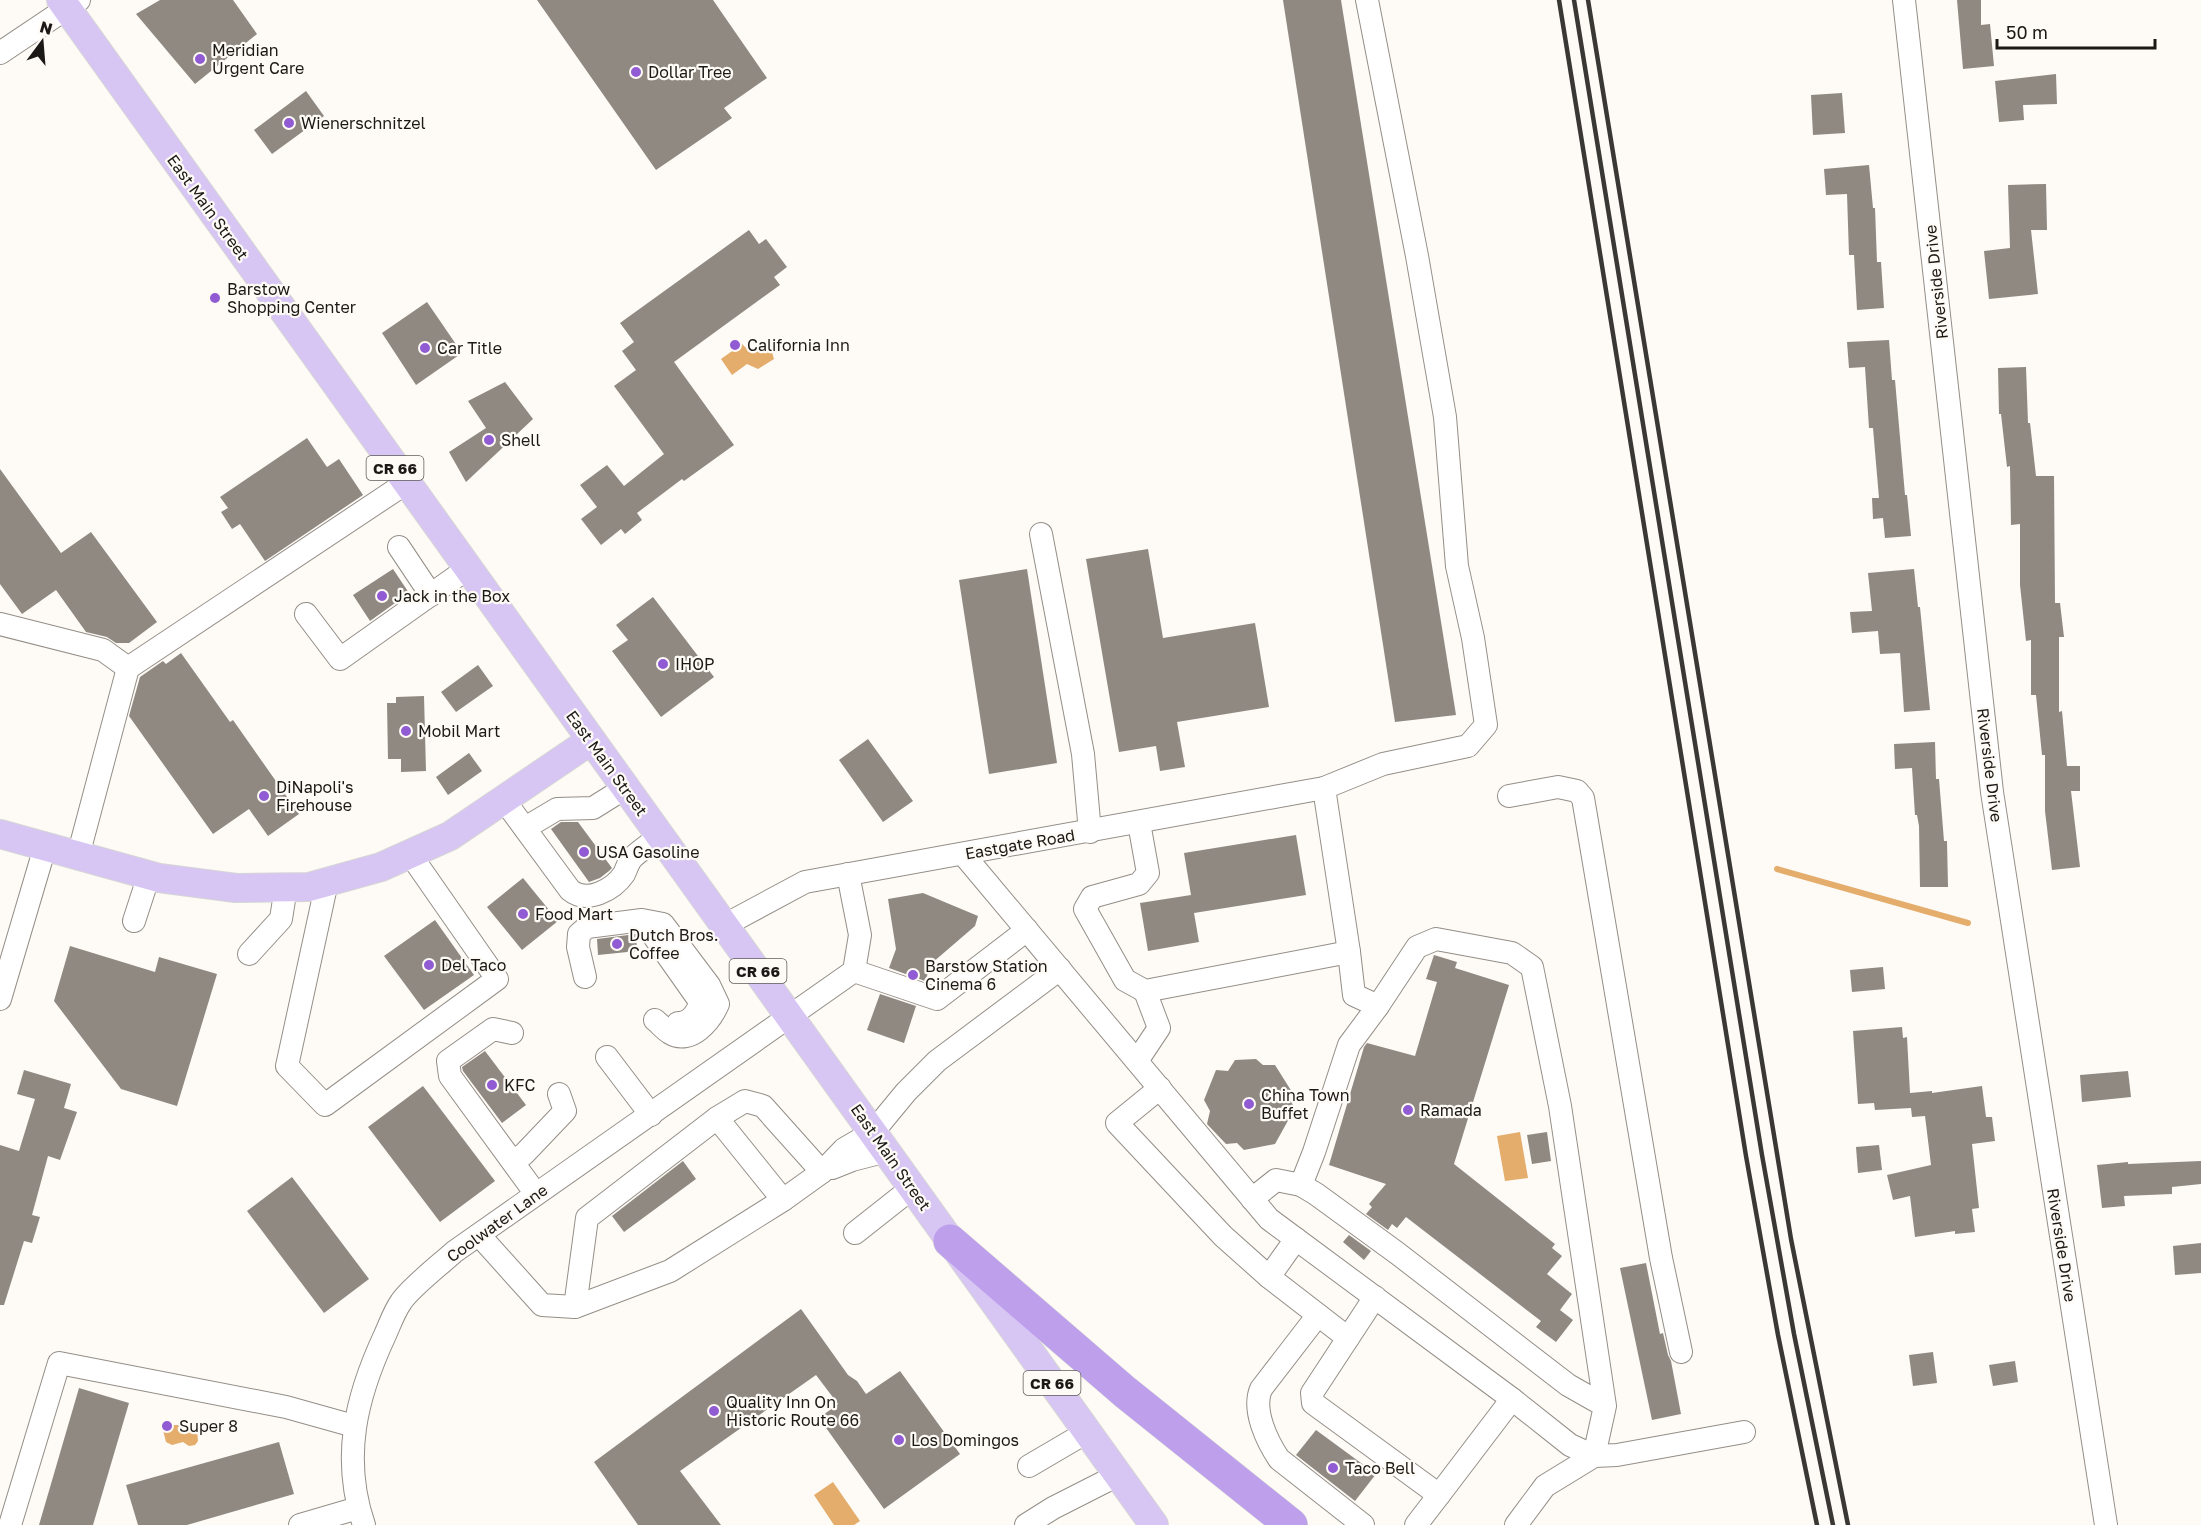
<svg xmlns="http://www.w3.org/2000/svg" width="2201" height="1525" viewBox="0 0 2201 1525" font-family="'Golos Text',sans-serif">
  <style>
    .water { fill: #e4ad6c }
    .lines { fill: none; stroke-linecap: round; stroke-linejoin: round }
    .stream { stroke: #e4ad6c; stroke-width: 6 }
    .building { fill: #8f8982 }
    .minor-casing { stroke: #948e87; stroke-width: 24 }
    .major-casing { stroke: #d6d6d5; stroke-width: 30 }
    .highway-casing { stroke: #d6d6d5; stroke-width: 34 }
    .minor { stroke: #fff; stroke-width: 22 }
    .major { stroke: #d7c5f4; stroke-width: 28 }
    .highway { stroke: #bd9fec; stroke-width: 33 }
    .rail { stroke: #3a3834; stroke-width: 4.5 }
    .poi-dot { fill: #905bd3; stroke: #fefaf5; stroke-width: 2 }
    .labels { text-anchor: middle; dominant-baseline: central; stroke-width: 4.5; stroke-linejoin: round; paint-order: stroke }
    .shield { fill: #fefaf5; stroke: #5f5c59; stroke-width: 1.5 }
    .shield-label { font-size: 15px; font-weight: bold; fill: #1b1916 }
    .poi-label { font-size: 16px; fill: #1b1916; stroke: #fefaf5; text-anchor: start }
    .street-label { font-size: 16px; fill: #1b1916; stroke: #fefaf5 }
  </style>
  <rect width="100%" height="100%" fill="#fefaf5"/>
  <g class="water">
    <polygon points="762,343 771,349 774,359 758,369 747,364 732,375 721,359 742,344 750,352"/>
    <polygon points="1520,1132 1528,1178 1505,1181 1497,1136"/>
    <polygon points="174,1425 184,1425 197,1430 198,1441 195,1445 189,1446 183,1442 172,1445 166,1442 163,1430"/>
    <polygon points="833,1482 860,1521 854,1525 834,1525 814,1495"/>
  </g>
  <g class="lines">
    <polyline class="stream" points="1777,869 1968,923"/>
  </g>
  <g class="building">
    <polygon points="160,0 233,0 257,34 195,84 136,14"/>
    <polygon points="537,0 713,0 767,78 724,108 732,118 656,170"/>
    <polygon points="1283,0 1341,0 1456,715 1395,722"/>
    <polygon points="1957,0 1981,0 1981,25 1990,24 1994,66 1963,69"/>
    <polygon points="2056,74 2057,104 2023,105 2024,120 1999,122 1995,81"/>
    <polygon points="306,91 324,116 272,154 254,130"/>
    <polygon points="1842,93 1845,133 1813,135 1811,95"/>
    <polygon points="1869,165 1873,208 1875,208 1877,262 1881,262 1884,308 1857,310 1854,255 1849,255 1847,194 1826,195 1824,169"/>
    <polygon points="2046,184 2047,230 2031,230 2038,294 1989,299 1984,251 2010,248 2008,185"/>
    <polygon points="749,230 759,244 766,239 787,267 774,277 780,285 674,362 734,445 684,481 682,479 637,513 642,520 625,534 621,529 601,545 581,519 597,507 580,485 607,465 624,486 664,454 614,386 636,370 622,351 634,342 620,323"/>
    <polygon points="427,302 462,353 416,385 382,333"/>
    <polygon points="1889,340 1892,380 1895,380 1905,495 1907,495 1911,536 1885,538 1883,518 1873,519 1872,498 1879,498 1873,428 1869,428 1865,367 1849,368 1847,342"/>
    <polygon points="2026,367 2028,423 2030,423 2036,476 2054,476 2055,603 2060,603 2064,637 2059,637 2059,712 2062,711 2067,766 2080,766 2080,791 2071,791 2080,867 2052,870 2045,811 2045,755 2042,755 2036,695 2031,695 2031,640 2026,641 2020,585 2020,524 2011,525 2010,466 2007,467 2001,414 1999,414 1998,368"/>
    <polygon points="505,382 533,419 466,482 449,452 486,428 468,401"/>
    <polygon points="307,438 327,467 339,459 363,495 265,561 240,524 232,529 221,512 228,508 220,497"/>
    <polygon points="0,469 61,553 91,532 157,622 129,643 116,643 107,637 86,632 56,590 22,614 0,584"/>
    <polygon points="1148,549 1163,638 1255,623 1269,707 1177,722 1185,767 1160,771 1156,746 1119,752 1086,559"/>
    <polygon points="393,569 409,593 370,621 353,595"/>
    <polygon points="1027,569 1057,763 989,774 959,580"/>
    <polygon points="1914,569 1918,607 1920,607 1930,710 1904,712 1900,653 1880,654 1878,631 1852,633 1850,612 1872,611 1868,573"/>
    <polygon points="653,597 714,677 661,717 612,651 628,640 616,625"/>
    <polygon points="181,653 230,722 233,720 299,814 268,836 249,809 213,834 129,716 140,677 163,661 166,664"/>
    <polygon points="478,665 493,686 456,712 441,692"/>
    <polygon points="424,696 426,771 401,772 401,759 388,759 387,703 396,703 396,697"/>
    <polygon points="868,739 913,801 883,822 839,760"/>
    <polygon points="1935,742 1936,779 1939,779 1944,841 1947,841 1948,887 1920,887 1919,826 1917,815 1915,815 1912,768 1895,769 1894,744"/>
    <polygon points="469,753 482,771 448,795 436,777"/>
    <polygon points="561,822 578,822 612,868 609,871 600,878 589,882 551,829"/>
    <polygon points="1296,835 1306,895 1194,913 1199,942 1148,951 1140,903 1191,895 1184,853"/>
    <polygon points="523,878 558,921 522,950 487,907"/>
    <polygon points="923,893 978,916 975,926 932,963 925,981 889,968 896,949 888,899"/>
    <polygon points="435,920 474,975 424,1010 384,956"/>
    <polygon points="636,934 637,951 598,955 597,939"/>
    <polygon points="70,946 155,972 159,957 217,974 177,1106 121,1089 54,1001"/>
    <polygon points="1434,955 1457,962 1455,968 1509,985 1454,1164 1555,1244 1552,1248 1562,1256 1547,1274 1572,1294 1560,1310 1573,1320 1556,1342 1536,1327 1541,1321 1406,1217 1397,1228 1392,1224 1388,1230 1366,1214 1372,1207 1369,1204 1386,1184 1329,1165 1364,1047 1367,1043 1415,1056 1437,982 1426,979"/>
    <polygon points="1883,967 1885,989 1852,992 1850,970"/>
    <polygon points="880,994 916,1006 904,1043 867,1030"/>
    <polygon points="1902,1027 1903,1038 1907,1037 1910,1093 1932,1091 1932,1093 1982,1086 1986,1117 1992,1117 1995,1141 1972,1144 1979,1208 1972,1209 1975,1232 1955,1234 1955,1231 1915,1237 1910,1196 1893,1200 1887,1175 1931,1165 1925,1116 1912,1117 1911,1108 1875,1110 1874,1103 1858,1104 1853,1031"/>
    <polygon points="485,1051 526,1105 502,1123 463,1071 462,1067"/>
    <polygon points="1256,1059 1263,1065 1275,1065 1292,1092 1290,1100 1295,1108 1275,1144 1244,1150 1237,1143 1226,1144 1207,1124 1210,1111 1204,1100 1216,1070 1228,1071 1235,1060"/>
    <polygon points="24,1070 71,1084 64,1108 77,1112 60,1160 48,1156 32,1215 40,1217 32,1243 24,1241 4,1305 0,1305 0,1145 19,1151 35,1099 17,1094"/>
    <polygon points="2128,1071 2131,1097 2082,1102 2080,1075"/>
    <polygon points="423,1086 495,1181 440,1222 368,1127"/>
    <polygon points="1547,1132 1551,1161 1532,1164 1527,1135"/>
    <polygon points="1879,1145 1882,1170 1858,1173 1856,1147"/>
    <polygon points="683,1161 696,1179 624,1232 612,1216"/>
    <polygon points="2201,1161 2201,1184 2172,1187 2172,1194 2124,1196 2125,1206 2102,1208 2097,1165 2128,1162 2128,1164"/>
    <polygon points="292,1177 369,1279 324,1313 247,1211"/>
    <polygon points="1349,1235 1371,1251 1364,1260 1343,1242"/>
    <polygon points="2201,1243 2201,1273 2175,1275 2173,1246"/>
    <polygon points="1646,1263 1660,1334 1663,1333 1668,1355 1671,1361 1681,1414 1652,1420 1620,1268"/>
    <polygon points="801,1309 848,1375 857,1381 866,1394 900,1371 960,1454 884,1509 819,1418 838,1404 816,1375 680,1471 721,1525 638,1525 594,1462"/>
    <polygon points="1933,1352 1937,1383 1913,1386 1909,1355"/>
    <polygon points="2015,1361 2018,1382 1993,1386 1989,1365"/>
    <polygon points="79,1388 129,1403 93,1525 39,1525"/>
    <polygon points="1316,1430 1376,1474 1355,1501 1296,1455"/>
    <polygon points="279,1442 294,1494 187,1525 138,1525 126,1485"/>
  </g>
  <g class="lines">
    <defs>
      <g id="minor">
        <polyline points="1904,0 1992,792 2106,1525"/>
        <polyline points="0,53 79,0"/>
        <polyline points="1041,534 1083,754 1090,832"/>
        <polyline points="399,547 431,595"/>
        <polyline points="306,614 340,659 467,569"/>
        <polyline points="0,624 103,650 128,668 406,483"/>
        <polyline points="1324,788 1349,952"/>
        <polyline points="1509,796 1558,787 1577,791 1583,798 1661,1258 1681,1352"/>
        <path d="M504,800L570,890C587,904 613,890 624,874C627,868 628,862 633,857C642,849 651,843 660,836"/>
        <polyline points="1139,823 1148,873 1139,884 1092,897 1085,909 1125,980 1145,991 1349,952 1354,995 1378,1006"/>
        <polyline points="525,828 557,809 593,808 625,788"/>
        <polyline points="963,854 1269,1219 1512,1399 1570,1445 1594,1456 1617,1455 1744,1432"/>
        <polyline points="78,856 128,668"/>
        <polyline points="327,882 287,1066 325,1105 497,979 410,854"/>
        <polyline points="134,921 149,875"/>
        <polyline points="725,925 805,882 1324,788 1383,764 1468,746 1486,725 1473,638 1457,566 1445,417 1417,256 1367,0"/>
        <path d="M653,935L701,1003C696,1013 690,1024 678,1023"/>
        <polyline points="249,954 281,919 286,887"/>
        <polyline points="854,971 937,999 1027,930"/>
        <path d="M585,977L578,947L579,934L587,927L642,920L663,924L709,985L718,1004C711,1020 691,1046 670,1033C665,1030 660,1024 655,1020"/>
        <polyline points="0,999 45,847"/>
        <polyline points="512,1033 493,1029 448,1061 450,1076 536,1194"/>
        <polyline points="607,1057 651,1115"/>
        <polyline points="1137,1061 1159,1028 1145,991"/>
        <polyline points="1160,1088 1117,1123 1223,1236 1269,1277"/>
        <polyline points="717,1118 783,1200"/>
        <polyline points="513,1162 524,1154 565,1111 559,1094"/>
        <polyline points="832,1168 852,1160 887,1151"/>
        <polyline points="1252,1199 1276,1180 1301,1185"/>
        <polyline points="855,1233 912,1188"/>
        <polyline points="479,1235 542,1305 575,1307 670,1271 783,1200 822,1172 844,1149 873,1132 906,1092 937,1061 1060,969"/>
        <polyline points="1296,1239 1269,1277 1348,1338"/>
        <polyline points="1375,1297 1312,1393 1313,1403 1439,1495 1512,1399"/>
        <polyline points="575,1307 587,1218 717,1118 745,1101 763,1106 822,1172"/>
        <path d="M1318,1315L1261,1389C1252,1410 1267,1441 1279,1459L1363,1525"/>
        <polyline points="1029,1466 1087,1432"/>
        <polyline points="10,1525 59,1363 286,1407 354,1426"/>
        <polyline points="300,1525 358,1508"/>
        <path d="M364,1525C341,1458 356,1397 385,1335C390,1324 394,1312 401,1302C410,1288 441,1264 454,1252L854,971L860,935L848,874"/>
        <polyline points="1026,1525 1053,1508 1118,1475"/>
        <polyline points="1416,1525 1439,1495"/>
        <polyline points="1516,1525 1545,1486 1594,1456 1605,1406 1560,1106 1532,967 1512,953 1436,939 1417,947 1378,1006 1349,1045 1314,1152 1301,1185 1316,1194 1397,1253 1568,1385 1605,1406"/>
      </g>
      <g id="major">
        <polyline points="61,0 1154,1525"/>
        <polyline points="0,834 159,878 236,888 309,887 381,867 450,836 590,741"/>
      </g>
      <polyline id="highway" points="950,1241 1125,1392 1291,1525"/>
    </defs>
    <use href="#minor" class="minor-casing"/>
    <use href="#major" class="major-casing"/>
    <use href="#highway" class="highway-casing"/>
    <use href="#minor" class="minor"/>
    <use href="#major" class="major"/>
    <use href="#highway" class="highway"/>
    <g class="rail">
      <polyline points="1559,0 1746,1156 1778,1335 1817,1525"/>
      <polyline points="1574,0 1762,1155 1794,1334 1833,1525"/>
      <polyline points="1588,0 1791,1239 1848,1525"/>
    </g>
  </g>
  <g class="poi-dot">
    <circle cx="200" cy="59" r="6"/>
    <circle cx="636" cy="72" r="6"/>
    <circle cx="289" cy="123" r="6"/>
    <circle cx="215" cy="298" r="6"/>
    <circle cx="735" cy="345" r="6"/>
    <circle cx="425" cy="348" r="6"/>
    <circle cx="489" cy="440" r="6"/>
    <circle cx="382" cy="596" r="6"/>
    <circle cx="663" cy="664" r="6"/>
    <circle cx="406" cy="731" r="6"/>
    <circle cx="264" cy="796" r="6"/>
    <circle cx="584" cy="852" r="6"/>
    <circle cx="523" cy="914" r="6"/>
    <circle cx="617" cy="944" r="6"/>
    <circle cx="429" cy="965" r="6"/>
    <circle cx="913" cy="975" r="6"/>
    <circle cx="492" cy="1085" r="6"/>
    <circle cx="1249" cy="1104" r="6"/>
    <circle cx="1408" cy="1110" r="6"/>
    <circle cx="714" cy="1411" r="6"/>
    <circle cx="167" cy="1426" r="6"/>
    <circle cx="899" cy="1440" r="6"/>
    <circle cx="1333" cy="1468" r="6"/>
  </g>
  <g class="labels">
    <g class="shield">
      <rect x="366.5" y="456" width="57" height="24" rx="4.5"/>
      <rect x="729.5" y="959" width="57" height="24" rx="4.5"/>
      <rect x="1023.5" y="1371" width="57" height="24" rx="4.5"/>
    </g>
    <g class="shield-label">
      <text x="395" y="468">CR 66</text>
      <text x="758" y="971">CR 66</text>
      <text x="1052" y="1383">CR 66</text>
    </g>
    <g class="poi-label">
      <text x="212" y="50">Meridian<tspan x="212" dy="18">Urgent Care</tspan></text>
      <text x="648" y="72">Dollar Tree</text>
      <text x="301" y="123">Wienerschnitzel</text>
      <text x="227" y="289">Barstow<tspan x="227" dy="18">Shopping Center</tspan></text>
      <text x="747" y="345">California Inn</text>
      <text x="437" y="348">Car Title</text>
      <text x="501" y="440">Shell</text>
      <text x="394" y="596">Jack in the Box</text>
      <text x="675" y="664">IHOP</text>
      <text x="418" y="731">Mobil Mart</text>
      <text x="276" y="787">DiNapoli's<tspan x="276" dy="18">Firehouse</tspan></text>
      <text x="596" y="852">USA Gasoline</text>
      <text x="535" y="914">Food Mart</text>
      <text x="629" y="935">Dutch Bros.<tspan x="629" dy="18">Coffee</tspan></text>
      <text x="441" y="965">Del Taco</text>
      <text x="925" y="966">Barstow Station<tspan x="925" dy="18">Cinema 6</tspan></text>
      <text x="504" y="1085">KFC</text>
      <text x="1261" y="1095">China Town<tspan x="1261" dy="18">Buffet</tspan></text>
      <text x="1420" y="1110">Ramada</text>
      <text x="726" y="1402">Quality Inn On<tspan x="726" dy="18">Historic Route 66</tspan></text>
      <text x="179" y="1426">Super 8</text>
      <text x="911" y="1440">Los Domingos</text>
      <text x="1345" y="1468">Taco Bell</text>
    </g>
    <g class="street-label">
      <text transform="translate(208 207) rotate(54)">East Main Street</text>
      <text transform="translate(1936 282) rotate(-96)">Riverside Drive</text>
      <text transform="translate(607 763) rotate(54)">East Main Street</text>
      <text transform="translate(1990 765) rotate(83)">Riverside Drive</text>
      <text transform="translate(1020 844) rotate(-10)">Eastgate Road</text>
      <text transform="translate(891 1157) rotate(55)">East Main Street</text>
      <text transform="translate(497 1223) rotate(-36)">Coolwater Lane</text>
      <text transform="translate(2062 1245) rotate(81)">Riverside Drive</text>
    </g>
  </g>
  <g transform="translate(42 42) rotate(16)" stroke="#fefaf5" stroke-width="4.5" paint-order="stroke">
  <path d="M0-4.5L10 22L0 15L-10 22Z" fill="#1b1916"/>
  <text y="-9" font-size="16" font-weight="bold" text-anchor="middle" fill="#1b1916">N</text>
  </g>
  <path d="M1997 39v9h158v-9" fill="none" stroke="#1b1916" stroke-width="3"/>
  <text x="2006" y="39" font-size="18" fill="#1b1916" stroke="#fefaf5" stroke-width="4.5" paint-order="stroke">50 m</text>
</svg>
